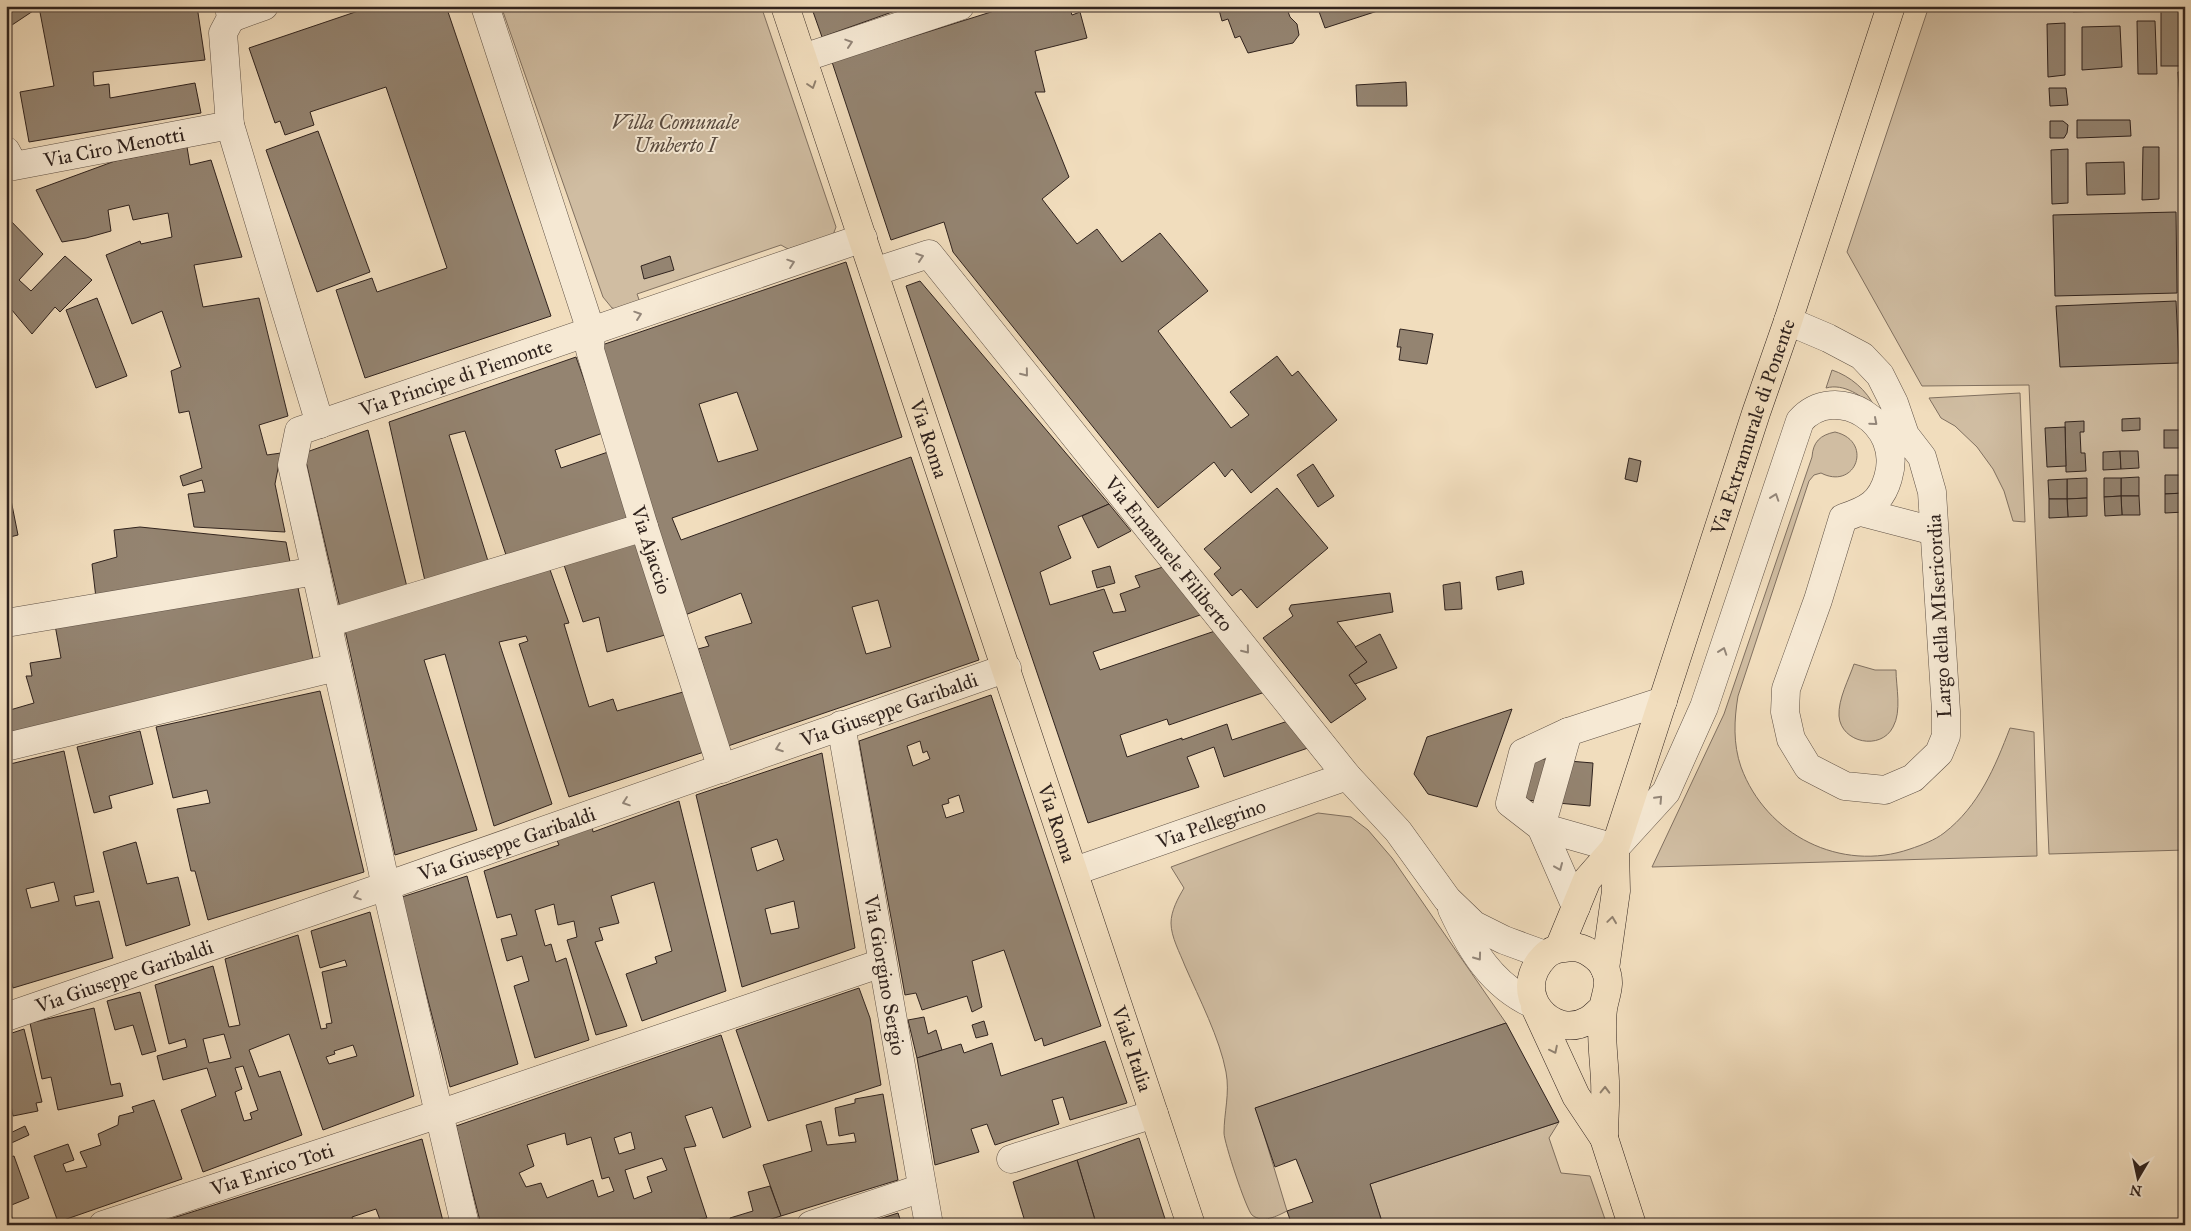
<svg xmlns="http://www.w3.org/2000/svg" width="2191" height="1231" viewBox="0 0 2191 1231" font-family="'IM FELL Great Primer',serif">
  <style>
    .green { fill: #d0bda2; stroke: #807060 }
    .building { fill: #948471; stroke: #30231e; fill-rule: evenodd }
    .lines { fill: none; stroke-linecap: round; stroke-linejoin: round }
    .minor-casing { stroke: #605246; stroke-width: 29 }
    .major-casing { stroke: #30231e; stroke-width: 29 }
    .minor { stroke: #f6e9d4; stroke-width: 28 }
    .major { stroke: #f1ddbd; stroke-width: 28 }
    .oneway { stroke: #938679 }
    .oneway2 { stroke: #90806e }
    .labels { text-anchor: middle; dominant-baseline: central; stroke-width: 4; stroke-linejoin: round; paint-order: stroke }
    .park-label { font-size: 20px; font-style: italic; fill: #584a3f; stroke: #f6e9d4 }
    .street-label { font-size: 20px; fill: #30231e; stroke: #f6e9d4 }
  </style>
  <rect width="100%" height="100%" fill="#f1ddbd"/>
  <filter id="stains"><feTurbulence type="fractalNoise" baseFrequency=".004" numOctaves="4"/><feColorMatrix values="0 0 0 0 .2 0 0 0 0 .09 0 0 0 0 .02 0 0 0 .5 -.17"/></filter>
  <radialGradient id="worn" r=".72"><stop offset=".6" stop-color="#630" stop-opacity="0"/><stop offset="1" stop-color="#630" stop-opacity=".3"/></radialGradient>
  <g class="green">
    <polygon points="501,6 761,6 836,227 833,235 788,249 781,245 637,294 641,305 623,310 612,308 603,297"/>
    <polygon points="1929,6 2185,6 2185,850 2049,854 2029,385 1922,386 1847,252"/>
    <path d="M1832,370C1850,376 1867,390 1875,408C1862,396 1844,383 1826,388Z"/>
    <polygon points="2020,393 2025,522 2013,521 2004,491 1993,469 1977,447 1955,426 1941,418 1929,398"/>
    <path d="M1835,432C1874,441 1856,491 1821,473L1814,475L1809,481L1738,696C1734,720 1733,744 1741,767C1766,835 1841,873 1910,849C1922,845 1935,840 1944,833C1979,806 1995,767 2010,728L2034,732L2037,856L1652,867L1724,714L1812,457C1813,442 1820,435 1835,432Z"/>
    <path d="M1854,664L1875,670H1896C1896,687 1902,711 1893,727C1881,751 1841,743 1839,716C1838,699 1849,679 1854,664Z"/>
    <path d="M1318,813L1351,817L1368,830L1392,858L1506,1023L1256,1108L1287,1211C1277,1216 1263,1224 1252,1215C1246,1209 1224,1142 1224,1133C1224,1112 1230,1094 1226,1072C1220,1039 1199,998 1185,966C1180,953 1171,937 1171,923C1171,911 1178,898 1184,888L1171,867Z"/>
    <polygon points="1559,1122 1549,1138 1561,1173 1590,1176 1607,1225 1383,1225 1370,1184"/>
  </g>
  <g class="building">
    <polygon points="6,6 197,6 205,60 93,72 94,86 109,84 110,98 195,83 201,113 29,142 20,92 54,86 39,7 6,29"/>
    <polygon points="373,6 446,6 551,316 365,378 336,290 372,278 377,292 447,268 386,87 310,112 314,125 285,135 280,121 275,123 249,48"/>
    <polygon points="811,6 909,6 822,37"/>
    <polygon points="1010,6 1069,6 1072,15 1080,12 1087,38 1035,51 1045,92 1035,92 1069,177 1042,199 1077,244 1097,229 1122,262 1160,233 1208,291 1158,331 1231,428 1249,415 1230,392 1277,356 1292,376 1298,371 1337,420 1251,493 1232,469 1225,477 1214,462 1158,508 953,252 944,222 891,240 832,62"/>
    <polygon points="1210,6 1286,6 1290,17 1297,24 1299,35 1293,43 1248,53 1240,36 1235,38 1228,19 1222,21 1218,6 1211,9"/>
    <polygon points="1317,6 1393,6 1325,28"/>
    <rect x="2046" y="6" width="16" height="5"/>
    <polygon points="2072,6 2125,6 2125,10 2073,12"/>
    <rect x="2161" y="6" width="24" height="60"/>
    <polygon points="2137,21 2155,21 2157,74 2138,74"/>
    <polygon points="2065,23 2065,75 2048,77 2047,24"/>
    <polygon points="2120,26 2122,67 2082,70 2082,27"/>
    <polygon points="2178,72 2185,72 2185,133 2182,133"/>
    <polygon points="1406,82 1407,106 1357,106 1356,85"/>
    <polygon points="2049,88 2066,88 2068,105 2050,106"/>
    <polygon points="2077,120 2130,120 2131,136 2077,138"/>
    <polygon points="2050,121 2063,121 2068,125 2067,133 2064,138 2050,138"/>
    <polygon points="318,131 370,272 317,292 266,150"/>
    <polygon points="187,147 190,165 211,160 242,257 194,265 203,307 259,298 288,416 259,425 267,455 281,453 275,484 285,532 194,527 188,494 205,492 202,480 183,486 180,476 202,468 189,411 179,413 171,371 181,367 162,311 132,324 106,255 140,241 141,244 172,237 168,213 133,220 129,205 108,210 111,231 86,238 62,242 36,190 115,161"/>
    <polygon points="2143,147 2159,147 2159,199 2142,200"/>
    <polygon points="2068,149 2068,203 2052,204 2051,150"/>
    <polygon points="2124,162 2125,194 2087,195 2086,163"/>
    <polygon points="2176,212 2177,293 2055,296 2053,215"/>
    <polygon points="6,216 43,254 19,280 31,291 65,256 92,280 60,312 55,307 32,334 6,303"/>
    <polygon points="670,256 674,270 644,279 641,266"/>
    <path d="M846,262L902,437L672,518L681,540L911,457L979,660L728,746L698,649L709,646L705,637L752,623L741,593L685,615L599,346ZM737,392L758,450L718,462L699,404ZM878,600L891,647L866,654L852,607Z"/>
    <polygon points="920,281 1109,504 1058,526 1071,558 1040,572 1050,605 1104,589 1113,613 1126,611 1120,594 1140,587 1135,576 1163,567 1203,614 1093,652 1100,670 1215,631 1268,691 1169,725 1167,719 1120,735 1127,757 1182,738 1182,740 1227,724 1232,740 1288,721 1308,748 1224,777 1214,747 1187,757 1199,787 1088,823 906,286"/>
    <polygon points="97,298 127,376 96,388 66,310"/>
    <polygon points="2176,301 2179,363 2060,367 2056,306"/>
    <polygon points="1400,329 1433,334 1427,364 1399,360 1401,347 1397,347"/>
    <polygon points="576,357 603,433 555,450 561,468 608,452 629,517 507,558 465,431 449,435 488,561 425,581 389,422"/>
    <polygon points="2140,418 2140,430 2122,431 2122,419"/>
    <polygon points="2084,421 2084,432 2080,432 2081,453 2085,453 2086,471 2066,472 2065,422"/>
    <polygon points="2065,427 2066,466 2047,467 2045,428"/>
    <polygon points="368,430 407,587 340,608 304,453"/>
    <rect x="2164" y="430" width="19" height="18"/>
    <polygon points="2120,451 2121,469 2103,470 2103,452"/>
    <polygon points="2120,451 2138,451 2139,468 2121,469"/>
    <polygon points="1629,458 1641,461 1637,482 1625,479"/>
    <polygon points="1313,464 1334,496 1318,507 1297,475"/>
    <polygon points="2165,475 2184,475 2184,493 2165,494"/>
    <polygon points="2139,477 2139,496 2121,496 2121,478"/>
    <polygon points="2087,478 2087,498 2067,499 2067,479"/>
    <polygon points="2104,478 2121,478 2121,496 2104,497"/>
    <polygon points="2067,479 2067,499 2049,499 2048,480"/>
    <polygon points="1277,488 1328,548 1257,608 1241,589 1232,596 1214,574 1221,568 1204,549"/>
    <polygon points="6,490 9,490 18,535 6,538"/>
    <polygon points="2184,493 2185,512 2165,513 2165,494"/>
    <polygon points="2121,496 2139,496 2140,515 2122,515"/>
    <polygon points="2121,496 2122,515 2105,516 2104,497"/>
    <polygon points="2087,498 2087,516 2068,517 2067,499"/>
    <polygon points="2049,499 2067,499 2068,517 2049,518"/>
    <polygon points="1109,504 1131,531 1098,548 1082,516"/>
    <polygon points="140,527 286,542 291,567 96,598 92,564 117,557 114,530"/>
    <polygon points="635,540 665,635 607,652 599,617 583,622 562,559"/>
    <polygon points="1110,566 1115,583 1097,588 1092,571"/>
    <polygon points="549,567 569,623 564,624 589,707 613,699 617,711 683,692 704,752 569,797 519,644 528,641 526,636 499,642 552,804 494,826 445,654 424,660 477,830 395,855 345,630"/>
    <polygon points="1522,571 1524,584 1498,590 1496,577"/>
    <polygon points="1460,582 1462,609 1445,610 1443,585"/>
    <polygon points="297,583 313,659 6,735 6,690 10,710 34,703 26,676 32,676 30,663 61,658 55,625"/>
    <polygon points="1390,593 1393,612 1337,622 1367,662 1349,675 1366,699 1331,723 1263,638 1293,616 1289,609 1291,605"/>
    <polygon points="1380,634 1397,668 1355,684 1349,675 1367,662 1355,647"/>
    <polygon points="320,691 364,872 208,920 195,871 191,871 177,809 210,803 207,790 173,798 156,727"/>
    <path d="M991,695L1101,1026L1044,1046L1042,1038L1035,1041L1004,950L972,961L982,1007L972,1012L967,996L922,1010L916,993L905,995L859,741ZM920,741L923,753L927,751L930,759L913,766L907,746ZM959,795L964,812L946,818L942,805L949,803L948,799Z"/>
    <polygon points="1512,709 1477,807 1428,794 1414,774 1427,737"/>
    <polygon points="140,731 153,784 109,796 112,808 94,813 77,747"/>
    <path d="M64,751L94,892L74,896L76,906L99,901L113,958L13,988L6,961V765ZM54,882L59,901L31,908L26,889Z"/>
    <path d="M822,753L855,948L742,987L696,795ZM777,839L784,860L757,871L751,848ZM794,901L799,928L771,934L765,909Z"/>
    <polygon points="1508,756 1593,763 1590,806 1504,798"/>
    <polygon points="679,801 726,991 642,1021 626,974 657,963 655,957 672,951 654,882 611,896 619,923 599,928 603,940 595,942 627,1026 596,1035 567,940 577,937 574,921 558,925 554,904 535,910 545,946 551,944 556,962 566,958 589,1040 535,1058 514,986 529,981 522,956 507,961 501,939 517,935 511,914 497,918 484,871 559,845 556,838 592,826 593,832"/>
    <polygon points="136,842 147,884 178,877 190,925 126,946 103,852"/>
    <polygon points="467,876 518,1064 450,1087 402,897"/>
    <path d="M370,912L414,1096L323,1130L289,1034L249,1050L259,1077L280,1071L302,1135L203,1172L181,1110L216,1096L207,1068L163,1080L157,1056L187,1047L185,1039L169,1044L155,985L213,966L229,1027L240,1025L225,959L298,935L321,1029L327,1028L326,1024L332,1023L322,972L347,966L345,960L320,968L311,931ZM224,1034L231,1058L209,1063L203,1039ZM353,1045L357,1056L329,1064L326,1057L335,1054L334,1051ZM243,1066L258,1110L250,1113L252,1119L244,1121L235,1092L242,1089L235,1068Z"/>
    <polygon points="859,988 870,1018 881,1085 768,1121 736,1030"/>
    <polygon points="140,992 156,1051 142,1055 133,1025 115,1030 107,1001"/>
    <polygon points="94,1008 111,1085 120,1083 123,1096 58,1110 51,1077 42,1079 30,1023"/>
    <polygon points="924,1017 928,1034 936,1030 942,1050 917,1058 908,1020"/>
    <polygon points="984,1021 988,1035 976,1038 972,1025"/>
    <polygon points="1506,1023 1559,1122 1370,1184 1383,1225 1292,1225 1287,1211 1313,1202 1296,1159 1275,1167 1255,1108"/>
    <polygon points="24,1029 42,1102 36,1103 38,1111 13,1116 8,1090 6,1091 6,1035"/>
    <path d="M721,1035L751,1127L723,1138L712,1107L685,1116L696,1146L684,1148L707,1218L695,1220L696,1225H481L456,1126ZM631,1132L635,1149L619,1154L614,1138ZM565,1133L567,1145L591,1137L602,1179L609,1177L614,1191L598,1197L593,1180L547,1198L541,1183L526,1187L519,1173L534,1166L527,1145ZM662,1158L667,1170L647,1177L652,1192L634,1199L625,1170Z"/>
    <polygon points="1105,1041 1127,1103 1070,1120 1063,1097 1052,1100 1059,1124 995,1145 987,1124 971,1129 979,1152 935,1165 917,1058 961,1044 964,1053 992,1043 1001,1076"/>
    <polygon points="883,1094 898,1180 781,1216 763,1165 812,1151 806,1125 821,1121 827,1145 856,1142 854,1133 839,1136 835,1108 855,1103 855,1099"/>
    <polygon points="154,1100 182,1179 58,1222 34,1156 68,1144 74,1160 63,1164 66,1172 87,1167 80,1152 101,1145 98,1134 118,1125 119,1116 134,1112 132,1107"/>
    <polygon points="25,1126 29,1135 7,1145 6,1135"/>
    <polygon points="1139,1138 1167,1225 1081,1225 1095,1220 1077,1160"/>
    <polygon points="422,1139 444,1225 382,1225 376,1209 352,1217 354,1225 151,1225"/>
    <polygon points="14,1156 29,1198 9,1206 14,1225 6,1225 6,1158"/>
    <polygon points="1077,1160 1095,1220 1081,1225 1026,1225 1013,1182"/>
    <polygon points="770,1186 781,1216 752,1225 732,1225 730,1218 753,1211 748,1192"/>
    <polygon points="898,1213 902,1225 877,1225 876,1220"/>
  </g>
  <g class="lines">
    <defs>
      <g id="minor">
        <polyline points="229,6 231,18 223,33 230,125 320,424"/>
        <path id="s1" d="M485,6L591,331L590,350L644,527L722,769"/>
        <polyline points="231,18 264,6"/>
        <polyline points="803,58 960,6"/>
        <path id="s2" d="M6,151L14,166L230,125"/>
        <path id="s3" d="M874,272L929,254L1347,776L1398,831L1447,899L1474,925L1504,940L1545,955"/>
        <polyline points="1861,512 1934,531"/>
        <polyline points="6,623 316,571"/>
        <polyline points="328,623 644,527"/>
        <path d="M1663,701L1568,732L1541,827L1615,848L1666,792L1704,707L1800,421C1835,381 1905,422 1888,478C1881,503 1867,510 1843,518L1818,600L1786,689L1785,712L1791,739L1808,767L1845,786L1885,790L1913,778L1939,753L1946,736V711L1932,492L1922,457L1905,435L1894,403L1880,375L1862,356L1828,338L1788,321"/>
        <path id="s4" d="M841,725L929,1225"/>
        <polyline points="1568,732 1523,753 1510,803 1541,827 1576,907"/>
        <polyline points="6,747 337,667"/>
        <path id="s5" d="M1075,871L1347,776"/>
        <path d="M1452,909C1471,950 1492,986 1535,1005"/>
        <path id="s6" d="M6,1017L386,886L1007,668"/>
        <polyline points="1011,1159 1154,1114"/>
        <path id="s7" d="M103,1225L439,1114L882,963"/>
        <path id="s8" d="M465,1225L386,886L292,465L299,431L863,238"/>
        <polyline points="811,1225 922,1188"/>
      </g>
      <g id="major">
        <path id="s9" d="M785,6L1191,1225"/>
        <polyline points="1559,948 1587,880 1615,848"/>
        <path id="s10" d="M1605,969L1616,891L1615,848L1756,413L1788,321L1891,6"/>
        <polyline points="1535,1007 1576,1096 1604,1138 1632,1225"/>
        <path d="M1603,1008C1598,1012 1594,1017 1589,1020C1552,1042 1509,993 1544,957C1551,949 1561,948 1572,947C1584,947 1600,957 1605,969C1612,984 1605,995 1603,1009C1600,1033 1604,1057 1605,1081C1606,1100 1604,1119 1604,1138"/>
      </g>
    </defs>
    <use href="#minor" class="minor-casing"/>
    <use href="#major" class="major-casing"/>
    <use href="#minor" class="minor"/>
    <use href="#major" class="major"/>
  </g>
  <defs><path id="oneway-chevron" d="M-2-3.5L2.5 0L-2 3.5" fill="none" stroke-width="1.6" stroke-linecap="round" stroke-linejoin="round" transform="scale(1.25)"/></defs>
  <g class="oneway">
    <use href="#oneway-chevron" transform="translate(849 43) rotate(-18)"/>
    <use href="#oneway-chevron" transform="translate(920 257) rotate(-18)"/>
    <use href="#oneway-chevron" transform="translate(791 263) rotate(-19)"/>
    <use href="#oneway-chevron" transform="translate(638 315) rotate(-19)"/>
    <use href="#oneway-chevron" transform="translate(1025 373) rotate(51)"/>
    <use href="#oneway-chevron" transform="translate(1874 422) rotate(41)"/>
    <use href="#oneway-chevron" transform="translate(1775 497) rotate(-71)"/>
    <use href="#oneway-chevron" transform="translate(1246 650) rotate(51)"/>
    <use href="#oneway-chevron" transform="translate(1723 651) rotate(-71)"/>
    <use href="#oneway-chevron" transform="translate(779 748) rotate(160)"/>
    <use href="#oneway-chevron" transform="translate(1659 799) rotate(-47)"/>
    <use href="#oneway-chevron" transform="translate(626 802) rotate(161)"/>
    <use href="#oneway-chevron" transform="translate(1559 867) rotate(67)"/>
    <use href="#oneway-chevron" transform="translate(357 896) rotate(161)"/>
    <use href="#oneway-chevron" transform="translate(1478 957) rotate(54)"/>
  </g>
  <g class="oneway2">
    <use href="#oneway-chevron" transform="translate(812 85) rotate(72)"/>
    <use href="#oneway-chevron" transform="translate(1612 920) rotate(-82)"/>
    <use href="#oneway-chevron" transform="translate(1554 1050) rotate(64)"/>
    <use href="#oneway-chevron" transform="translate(1605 1090) rotate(-89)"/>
  </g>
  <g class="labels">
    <g class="park-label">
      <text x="675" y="122">Villa Comunale<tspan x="675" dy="23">Umberto I</tspan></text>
    </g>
    <g class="street-label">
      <text stroke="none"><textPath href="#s2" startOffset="119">Via Ciro Menotti</textPath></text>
      <text stroke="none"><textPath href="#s8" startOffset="980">Via Principe di Piemonte</textPath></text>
      <text stroke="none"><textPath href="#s10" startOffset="565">Via Extramurale di Ponente</textPath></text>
      <text stroke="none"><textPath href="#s9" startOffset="456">Via Roma</textPath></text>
      <text stroke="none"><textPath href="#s1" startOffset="570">Via Ajaccio</textPath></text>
      <text stroke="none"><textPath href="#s3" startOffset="442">Via Emanuele Filiberto</textPath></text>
      <text transform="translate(1939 616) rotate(-93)">Largo della MIsericordia</text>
      <text stroke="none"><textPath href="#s6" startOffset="935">Via Giuseppe Garibaldi</textPath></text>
      <text stroke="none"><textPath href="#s9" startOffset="861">Via Roma</textPath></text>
      <text stroke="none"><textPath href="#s5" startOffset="144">Via Pellegrino</textPath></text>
      <text stroke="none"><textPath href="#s6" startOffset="530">Via Giuseppe Garibaldi</textPath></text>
      <text stroke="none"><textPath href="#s4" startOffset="254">Via Giorgino Sergio</textPath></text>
      <text stroke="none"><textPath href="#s6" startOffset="125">Via Giuseppe Garibaldi</textPath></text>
      <text stroke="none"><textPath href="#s9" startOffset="1099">Viale Italia</textPath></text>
      <text stroke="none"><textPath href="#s7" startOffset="178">Via Enrico Toti</textPath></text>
    </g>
  </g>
  <rect width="2191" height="1231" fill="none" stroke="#f1ddbd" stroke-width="25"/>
  <rect x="8" y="8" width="2176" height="1216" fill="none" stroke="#30231e" stroke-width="2.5"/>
  <rect x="12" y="12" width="2166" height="1206" fill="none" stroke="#30231e"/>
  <g transform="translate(2138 1178) rotate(189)" stroke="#f6e9d4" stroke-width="4" paint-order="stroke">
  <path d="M0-4L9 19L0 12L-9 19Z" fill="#30231e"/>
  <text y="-8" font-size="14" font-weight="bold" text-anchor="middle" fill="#30231e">N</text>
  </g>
  <rect width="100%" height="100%" filter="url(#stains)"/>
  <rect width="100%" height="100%" fill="url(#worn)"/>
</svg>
